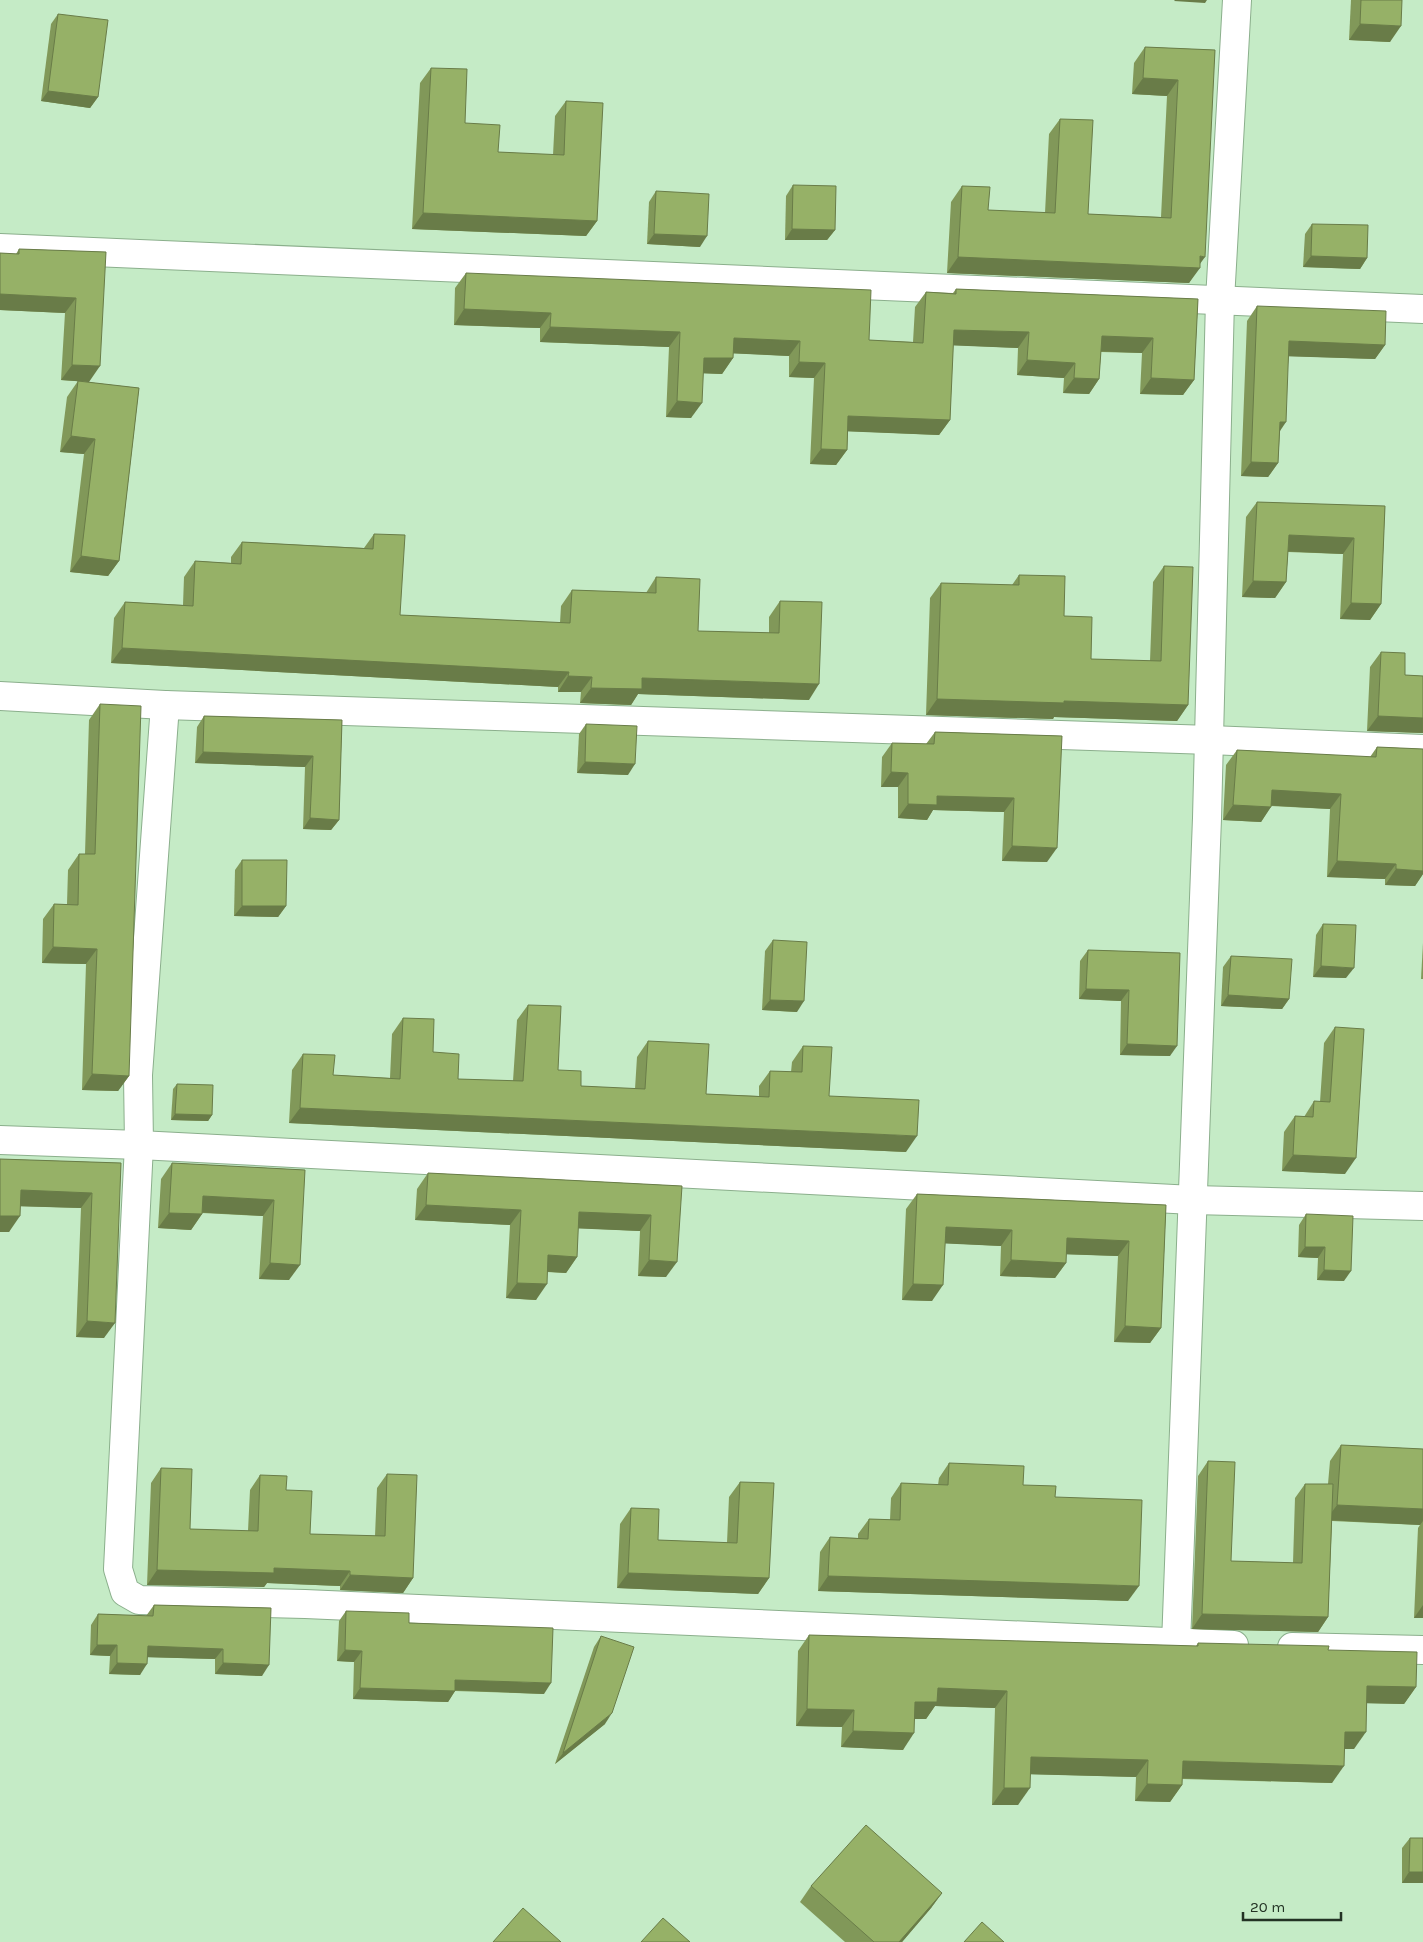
<svg xmlns="http://www.w3.org/2000/svg" width="1423" height="1942" viewBox="0 0 1423 1942" font-family="Karla,sans-serif">
  <style>
    .lines { fill: none; stroke-linecap: round; stroke-linejoin: round }
    .minor-casing { stroke: #8baf8c; stroke-width: 30 }
    .minor { stroke: #fff; stroke-width: 28 }
    .wall { fill: #819859 }
    .shaded-wall { fill: #697c48 }
    .building { fill: #96b167; stroke: #697c48 }
  </style>
  <rect width="100%" height="100%" fill="#c5ebc6"/>
  <g class="lines">
    <defs>
      <g id="minor">
        <polyline points="0,248 1423,309"/>
        <polyline points="0,696 165,705 1210,740 1423,749"/>
        <polyline points="165,705 138,1075 139,1145 118,1569 125,1592 139,1600 305,1604 1234,1645"/>
        <polyline points="0,1140 139,1145 1193,1200 1423,1206"/>
        <polyline points="1176,1644 1207,818 1220,300 1237,0"/>
        <polyline points="1292,1647 1423,1650"/>
      </g>
    </defs>
    <use href="#minor" class="minor-casing"/>
    <use href="#minor" class="minor"/>
  </g>
  <g class="wall">
    <polygon points="1351,0 1402,0 1390,42 1349,40"/>
    <polygon points="58,14 98,97 90,108 41,101 51,24"/>
    <polygon points="1145,47 1215,50 1200,264 1189,283 947,273 951,202 962,186 988,210 1045,213 1049,134 1060,119 1088,214 1161,217 1167,96 1132,94 1134,63"/>
    <polygon points="431,68 465,123 498,152 553,155 555,116 566,101 597,221 586,236 412,229 420,83"/>
    <polygon points="793,185 835,230 827,240 785,240 786,196"/>
    <polygon points="656,191 700,247 647,244 649,202"/>
    <polygon points="1312,224 1367,258 1360,269 1303,267 1305,234"/>
    <polygon points="19,249 106,252 89,382 61,380 65,313 0,310 0,253 16,254"/>
    <polygon points="466,273 869,340 913,342 915,307 926,292 953,293 956,289 1198,299 1194,380 1183,395 1140,394 1142,353 1101,352 1099,379 1089,394 1063,393 1064,378 1017,375 1018,348 953,345 950,420 939,435 848,431 847,450 836,465 810,464 814,378 789,377 789,356 733,353 733,358 722,374 703,373 691,418 666,417 669,347 540,342 540,328 454,325 455,288"/>
    <polygon points="1257,306 1385,345 1375,359 1289,356 1280,431 1278,463 1268,477 1241,476 1247,321"/>
    <polygon points="78,381 139,388 119,561 108,576 70,572 84,454 60,452 67,397"/>
    <polygon points="1257,502 1385,506 1381,604 1370,620 1340,619 1343,554 1288,552 1286,582 1275,598 1242,597 1246,517"/>
    <polygon points="374,534 400,615 560,623 561,606 572,590 646,593 656,577 698,631 769,633 769,617 780,601 809,700 638,694 631,705 580,703 581,692 558,692 558,687 111,663 114,618 125,602 183,605 184,577 195,561 231,563 231,557 242,542 364,548"/>
    <polygon points="1164,566 1188,705 1177,721 1054,717 1053,719 926,715 930,598 941,583 1012,585 1019,575 1064,616 1091,659 1150,661 1153,582"/>
    <polygon points="1381,652 1405,675 1423,676 1423,733 1367,731 1370,667"/>
    <polygon points="100,704 129,1076 118,1091 82,1090 86,964 42,963 43,919 54,904 67,904 68,870 79,854 85,854 89,720"/>
    <polygon points="204,716 342,720 339,820 331,830 303,829 305,767 195,763 197,727"/>
    <polygon points="586,724 628,775 577,773 579,734"/>
    <polygon points="935,732 1062,736 1047,862 1002,861 1004,812 933,810 927,820 898,818 898,787 881,787 882,757 892,743 926,744"/>
    <polygon points="1377,747 1423,749 1423,874 1415,886 1385,885 1385,879 1327,877 1330,809 1271,806 1261,822 1223,820 1226,765 1237,750 1370,757"/>
    <polygon points="242,860 286,906 278,917 234,916 235,870"/>
    <polygon points="1323,924 1346,978 1313,977 1316,935"/>
    <polygon points="773,940 797,1012 762,1010 765,951"/>
    <polygon points="1423,943 1423,979 1421,979"/>
    <polygon points="1088,950 1180,953 1170,1056 1120,1055 1121,1001 1079,999 1080,961"/>
    <polygon points="1231,956 1289,999 1282,1009 1221,1006 1223,967"/>
    <polygon points="528,1005 558,1070 581,1086 635,1089 637,1057 648,1041 706,1094 759,1096 759,1086 770,1071 791,1072 792,1062 803,1046 829,1096 906,1152 289,1123 292,1070 303,1054 333,1075 390,1078 392,1034 403,1018 433,1052 458,1079 513,1081 517,1020"/>
    <polygon points="1335,1027 1345,1174 1282,1171 1284,1132 1295,1116 1304,1117 1314,1101 1320,1102 1324,1043"/>
    <polygon points="177,1084 212,1115 208,1121 171,1120 173,1089"/>
    <polygon points="0,1159 121,1163 104,1338 76,1337 81,1208 20,1206 9,1232 0,1232"/>
    <polygon points="172,1163 305,1170 289,1280 259,1279 263,1216 202,1213 202,1214 191,1230 158,1228 161,1179"/>
    <polygon points="428,1173 682,1186 666,1277 638,1276 640,1231 578,1228 577,1257 566,1273 547,1272 536,1300 506,1298 510,1225 415,1220 417,1189"/>
    <polygon points="917,1194 1166,1205 1161,1328 1150,1343 1114,1342 1118,1256 1066,1254 1066,1263 1055,1278 1000,1276 1001,1246 945,1243 932,1301 902,1300 906,1209"/>
    <polygon points="1306,1214 1344,1281 1317,1280 1318,1258 1298,1257 1299,1225"/>
    <polygon points="1341,1445 1423,1449 1423,1618 1414,1618 1418,1528 1420,1525 1332,1521 1328,1617 1318,1632 1192,1629 1198,1476 1208,1461 1231,1561 1293,1563 1295,1498 1305,1484 1328,1484 1330,1461"/>
    <polygon points="949,1463 1023,1485 1055,1497 1128,1601 818,1591 820,1552 830,1537 858,1538 858,1534 869,1519 890,1520 891,1498 901,1483 938,1485 939,1478"/>
    <polygon points="161,1468 190,1529 248,1531 250,1490 260,1475 286,1490 310,1534 375,1536 377,1488 387,1474 413,1578 403,1593 340,1590 340,1586 267,1583 264,1587 147,1585 151,1483"/>
    <polygon points="740,1482 769,1578 758,1594 617,1588 620,1524 631,1508 658,1540 727,1543 729,1497"/>
    <polygon points="154,1605 271,1608 262,1676 215,1674 215,1659 147,1657 140,1675 109,1674 110,1656 90,1655 91,1625 98,1614 146,1616"/>
    <polygon points="346,1611 409,1623 544,1694 455,1691 448,1702 353,1699 354,1662 337,1661 339,1621"/>
    <polygon points="809,1635 1196,1646 1198,1643 1328,1650 1416,1687 1404,1704 1367,1703 1354,1749 1345,1749 1332,1783 1182,1779 1182,1785 1170,1802 1135,1801 1136,1777 1030,1774 1018,1805 992,1805 995,1708 935,1706 926,1719 915,1719 903,1750 841,1747 842,1727 796,1726 798,1651"/>
    <polygon points="601,1636 605,1724 555,1764 594,1647"/>
    <polygon points="1410,1838 1423,1883 1402,1883 1402,1848"/>
    <polygon points="811,1886 942,1893 931,1908 902,1942 845,1942 800,1902"/>
  </g>
  <g class="shaded-wall">
    <polygon points="1175,0 1207,0 1205,3 1174,1"/>
    <polygon points="1360,24 1401,26 1390,42 1349,40"/>
    <polygon points="1143,78 1178,80 1167,96 1132,94"/>
    <polygon points="48,91 98,97 90,108 41,101"/>
    <polygon points="423,213 597,221 586,236 412,229"/>
    <polygon points="792,229 835,230 827,240 785,240"/>
    <polygon points="654,234 707,236 700,247 647,244"/>
    <polygon points="1311,256 1367,258 1360,269 1303,267"/>
    <polygon points="958,257 1200,256 1205,257 1197,268 1200,268 1189,283 947,273"/>
    <polygon points="0,294 76,298 65,313 0,310"/>
    <polygon points="464,309 551,313 540,328 454,325"/>
    <polygon points="550,327 680,332 669,347 540,342"/>
    <polygon points="954,330 1029,332 1018,348 943,345"/>
    <polygon points="1102,336 1153,338 1142,353 1091,351"/>
    <polygon points="734,338 800,341 789,356 723,353"/>
    <polygon points="1289,341 1385,345 1375,359 1279,356"/>
    <polygon points="704,358 733,358 722,374 693,373"/>
    <polygon points="1027,360 1075,363 1064,378 1017,375"/>
    <polygon points="799,362 825,363 814,378 789,377"/>
    <polygon points="72,365 100,366 89,382 61,380"/>
    <polygon points="1074,378 1099,379 1089,394 1063,393"/>
    <polygon points="1151,378 1194,380 1183,395 1140,394"/>
    <polygon points="677,401 702,403 691,418 666,417"/>
    <polygon points="848,416 950,420 939,435 838,431"/>
    <polygon points="1280,422 1286,422 1276,437"/>
    <polygon points="71,436 95,439 84,454 60,452"/>
    <polygon points="821,449 847,450 836,465 810,464"/>
    <polygon points="1251,462 1278,463 1268,477 1241,476"/>
    <polygon points="1289,535 1354,538 1343,554 1278,551"/>
    <polygon points="81,556 119,561 108,576 70,572"/>
    <polygon points="1253,581 1286,582 1275,598 1242,597"/>
    <polygon points="1351,603 1381,604 1370,620 1340,619"/>
    <polygon points="122,648 569,672 558,687 111,663"/>
    <polygon points="568,676 592,677 581,692 558,692"/>
    <polygon points="642,678 819,684 809,700 638,694 631,705 580,703 591,688"/>
    <polygon points="937,699 1064,701 1188,705 1177,721 1054,717 1053,719 926,715"/>
    <polygon points="1378,716 1423,718 1423,733 1367,731"/>
    <polygon points="203,752 313,756 305,767 195,763"/>
    <polygon points="585,762 635,764 628,775 577,773"/>
    <polygon points="891,772 908,773 898,787 881,787"/>
    <polygon points="1272,790 1341,794 1330,809 1261,805"/>
    <polygon points="937,796 1014,798 1004,812 933,810 927,820 898,818 908,804"/>
    <polygon points="1233,805 1271,807 1261,822 1223,820"/>
    <polygon points="310,818 339,820 331,830 303,829"/>
    <polygon points="1012,846 1057,848 1047,862 1002,861"/>
    <polygon points="1337,861 1396,864 1385,879 1327,877"/>
    <polygon points="1396,869 1423,871 1423,874 1415,886 1385,885"/>
    <polygon points="242,906 286,906 278,917 234,916"/>
    <polygon points="53,947 97,949 86,964 42,963"/>
    <polygon points="1321,966 1354,968 1346,978 1313,977"/>
    <polygon points="1086,989 1129,990 1121,1001 1079,999"/>
    <polygon points="1228,995 1289,999 1282,1009 1221,1006"/>
    <polygon points="770,1000 804,1001 797,1012 762,1010"/>
    <polygon points="1127,1044 1177,1046 1170,1056 1120,1055"/>
    <polygon points="92,1074 129,1076 118,1091 82,1090"/>
    <polygon points="300,1108 917,1136 906,1152 289,1123"/>
    <polygon points="175,1114 212,1115 208,1121 171,1120"/>
    <polygon points="1293,1155 1356,1158 1345,1174 1282,1171"/>
    <polygon points="21,1190 92,1193 81,1208 10,1206"/>
    <polygon points="203,1196 274,1200 263,1216 192,1212"/>
    <polygon points="426,1205 521,1210 510,1225 415,1220"/>
    <polygon points="579,1212 651,1215 640,1231 568,1228"/>
    <polygon points="169,1213 202,1214 191,1230 158,1228"/>
    <polygon points="0,1216 20,1216 9,1232 0,1232"/>
    <polygon points="946,1227 1012,1230 1001,1246 935,1243"/>
    <polygon points="1067,1238 1129,1241 1118,1256 1056,1254"/>
    <polygon points="1305,1247 1325,1247 1318,1258 1298,1257"/>
    <polygon points="548,1255 577,1257 566,1273 537,1271"/>
    <polygon points="649,1260 677,1262 666,1277 638,1276"/>
    <polygon points="1011,1260 1066,1263 1055,1278 1000,1276"/>
    <polygon points="270,1263 300,1265 289,1280 259,1279"/>
    <polygon points="1324,1270 1351,1271 1344,1281 1317,1280"/>
    <polygon points="517,1283 547,1284 536,1300 506,1298"/>
    <polygon points="913,1284 943,1285 932,1301 902,1300"/>
    <polygon points="87,1321 115,1323 104,1338 76,1337"/>
    <polygon points="1125,1326 1161,1328 1150,1343 1114,1342"/>
    <polygon points="1337,1505 1423,1509 1423,1521 1420,1525 1326,1520"/>
    <polygon points="274,1568 350,1571 340,1586 267,1583 264,1587 147,1585 157,1570"/>
    <polygon points="628,1573 769,1578 758,1594 617,1588"/>
    <polygon points="350,1575 413,1578 403,1593 340,1590"/>
    <polygon points="828,1576 1139,1586 1128,1601 818,1591"/>
    <polygon points="1423,1605 1423,1618 1414,1618"/>
    <polygon points="1202,1614 1328,1617 1318,1632 1192,1629"/>
    <polygon points="97,1645 117,1645 110,1656 90,1655"/>
    <polygon points="148,1646 223,1649 215,1659 140,1657"/>
    <polygon points="345,1650 362,1651 354,1662 337,1661"/>
    <polygon points="117,1663 147,1664 140,1675 109,1674"/>
    <polygon points="223,1663 269,1665 262,1676 215,1674"/>
    <polygon points="455,1680 551,1683 544,1694 448,1690"/>
    <polygon points="1367,1686 1416,1687 1404,1704 1355,1703"/>
    <polygon points="360,1688 455,1691 448,1702 353,1699"/>
    <polygon points="938,1688 1007,1691 995,1708 935,1706 926,1719 904,1719 915,1702"/>
    <polygon points="807,1709 854,1710 842,1727 796,1726"/>
    <polygon points="612,1713 605,1724 555,1764 563,1753"/>
    <polygon points="853,1731 914,1733 903,1750 841,1747"/>
    <polygon points="1345,1732 1366,1732 1354,1749 1334,1749"/>
    <polygon points="1031,1757 1148,1760 1136,1777 1019,1774"/>
    <polygon points="1183,1761 1344,1766 1332,1783 1171,1778"/>
    <polygon points="1147,1784 1182,1785 1170,1802 1135,1801"/>
    <polygon points="1004,1788 1030,1788 1018,1805 992,1805"/>
    <polygon points="1409,1872 1423,1872 1423,1883 1402,1883"/>
    <polygon points="942,1893 931,1908 902,1942 899,1942"/>
  </g>
  <g class="building">
    <polygon points="1361,0 1402,0 1401,26 1360,24"/>
    <polygon points="58,14 108,20 98,97 48,91"/>
    <polygon points="1145,47 1215,50 1205,257 1200,256 1200,268 958,257 962,186 990,187 988,210 1055,213 1060,119 1093,120 1088,214 1171,218 1178,80 1143,78"/>
    <polygon points="431,68 467,69 465,123 500,125 498,152 564,155 566,101 603,103 597,221 423,213"/>
    <polygon points="793,185 836,186 835,230 792,229"/>
    <polygon points="656,191 709,194 707,236 654,234"/>
    <polygon points="1312,224 1368,225 1367,258 1311,256"/>
    <polygon points="19,249 106,252 100,366 72,365 76,298 0,294 0,253 19,254"/>
    <polygon points="466,273 871,290 869,340 923,343 926,292 956,294 956,289 1198,299 1194,380 1151,378 1153,338 1102,336 1099,379 1074,378 1075,363 1027,360 1029,332 954,330 950,420 848,416 847,450 821,449 825,363 799,362 800,341 734,338 733,358 704,358 702,403 677,401 680,332 550,327 551,313 464,309"/>
    <polygon points="1257,306 1386,311 1385,345 1289,341 1286,422 1280,422 1278,463 1251,462"/>
    <polygon points="78,381 139,388 119,561 81,556 95,439 71,436"/>
    <polygon points="1257,502 1385,506 1381,604 1351,603 1354,538 1289,535 1286,582 1253,581"/>
    <polygon points="374,534 405,535 400,615 570,623 572,590 656,593 656,577 700,579 698,631 779,633 780,601 822,602 819,684 642,678 642,689 591,688 592,677 568,676 569,672 122,648 125,602 193,606 195,561 241,564 242,542 373,549"/>
    <polygon points="1164,566 1193,567 1188,705 1064,701 1064,703 937,699 941,583 1019,585 1019,575 1065,576 1064,616 1092,617 1091,659 1161,661"/>
    <polygon points="1381,652 1405,653 1405,675 1423,676 1423,718 1378,716"/>
    <polygon points="100,704 141,706 129,1076 92,1074 97,949 53,947 54,904 78,905 79,854 95,854"/>
    <polygon points="204,716 342,720 339,820 310,818 313,756 203,752"/>
    <polygon points="586,724 637,726 635,764 585,762"/>
    <polygon points="935,732 1062,736 1057,848 1012,846 1014,798 937,796 937,805 908,804 908,773 891,772 892,743 934,744"/>
    <polygon points="1377,747 1423,749 1423,871 1396,869 1396,864 1337,861 1341,794 1272,790 1271,807 1233,805 1237,750 1376,757"/>
    <polygon points="242,860 287,860 286,906 242,906"/>
    <polygon points="1323,924 1356,925 1354,968 1321,966"/>
    <polygon points="773,940 807,942 804,1001 770,1000"/>
    <polygon points="1088,950 1180,953 1177,1046 1127,1044 1129,990 1086,989"/>
    <polygon points="1231,956 1292,959 1289,999 1228,995"/>
    <polygon points="528,1005 561,1006 558,1070 581,1071 581,1086 645,1089 648,1041 709,1044 706,1094 769,1097 770,1071 802,1072 803,1046 832,1047 829,1096 919,1100 917,1136 300,1108 303,1054 335,1055 333,1075 400,1079 403,1018 434,1019 433,1052 459,1054 458,1079 523,1081"/>
    <polygon points="1335,1027 1364,1029 1356,1158 1293,1155 1295,1116 1313,1117 1314,1101 1330,1102"/>
    <polygon points="177,1084 213,1085 212,1115 175,1114"/>
    <polygon points="0,1159 121,1163 115,1323 87,1321 92,1193 21,1190 20,1216 0,1216"/>
    <polygon points="172,1163 305,1170 300,1265 270,1263 274,1200 203,1196 202,1214 169,1213"/>
    <polygon points="428,1173 682,1186 677,1262 649,1260 651,1215 579,1212 577,1257 548,1255 547,1284 517,1283 521,1210 426,1205"/>
    <polygon points="917,1194 1166,1205 1161,1328 1125,1326 1129,1241 1067,1238 1066,1263 1011,1260 1012,1230 946,1227 943,1285 913,1284"/>
    <polygon points="1306,1214 1353,1216 1351,1271 1324,1270 1325,1247 1305,1247"/>
    <polygon points="1341,1445 1423,1449 1423,1509 1337,1505"/>
    <polygon points="1208,1461 1235,1462 1231,1561 1302,1563 1305,1484 1333,1484 1328,1617 1202,1614"/>
    <polygon points="949,1463 1024,1466 1023,1485 1056,1486 1055,1497 1142,1500 1139,1586 828,1576 830,1537 868,1539 869,1519 900,1520 901,1483 948,1485"/>
    <polygon points="161,1468 192,1469 190,1529 258,1531 260,1475 287,1476 286,1490 312,1491 310,1534 385,1536 387,1474 417,1475 413,1578 350,1575 350,1571 274,1568 274,1573 157,1570"/>
    <polygon points="740,1482 774,1483 769,1578 628,1573 631,1508 659,1509 658,1540 737,1543"/>
    <polygon points="154,1605 271,1608 269,1665 223,1663 223,1649 148,1646 147,1664 117,1663 117,1645 97,1645 98,1614 153,1616"/>
    <polygon points="346,1611 409,1613 409,1623 553,1628 551,1683 455,1680 455,1691 360,1688 362,1651 345,1650"/>
    <polygon points="809,1635 1198,1646 1198,1643 1329,1646 1328,1650 1417,1652 1416,1687 1367,1686 1366,1732 1345,1732 1344,1766 1183,1761 1182,1785 1147,1784 1148,1760 1031,1757 1030,1788 1004,1788 1007,1691 938,1688 937,1702 915,1702 914,1733 853,1731 854,1710 807,1709"/>
    <polygon points="601,1636 634,1647 612,1713 563,1753"/>
    <polygon points="866,1825 942,1893 899,1942 874,1942 811,1886"/>
    <polygon points="1410,1838 1423,1838 1423,1872 1409,1872"/>
    <polygon points="523,1908 561,1942 493,1942"/>
    <polygon points="663,1918 690,1942 641,1942"/>
    <polygon points="982,1922 1004,1942 964,1942"/>
  </g>
  <path d="M1243 1912v8h98v-8" fill="none" stroke="#233224" stroke-width="2.5"/>
  <text x="1250" y="1912" font-size="15" fill="#233224" stroke="#c5ebc6" stroke-width="4" paint-order="stroke">20 m</text>
</svg>
